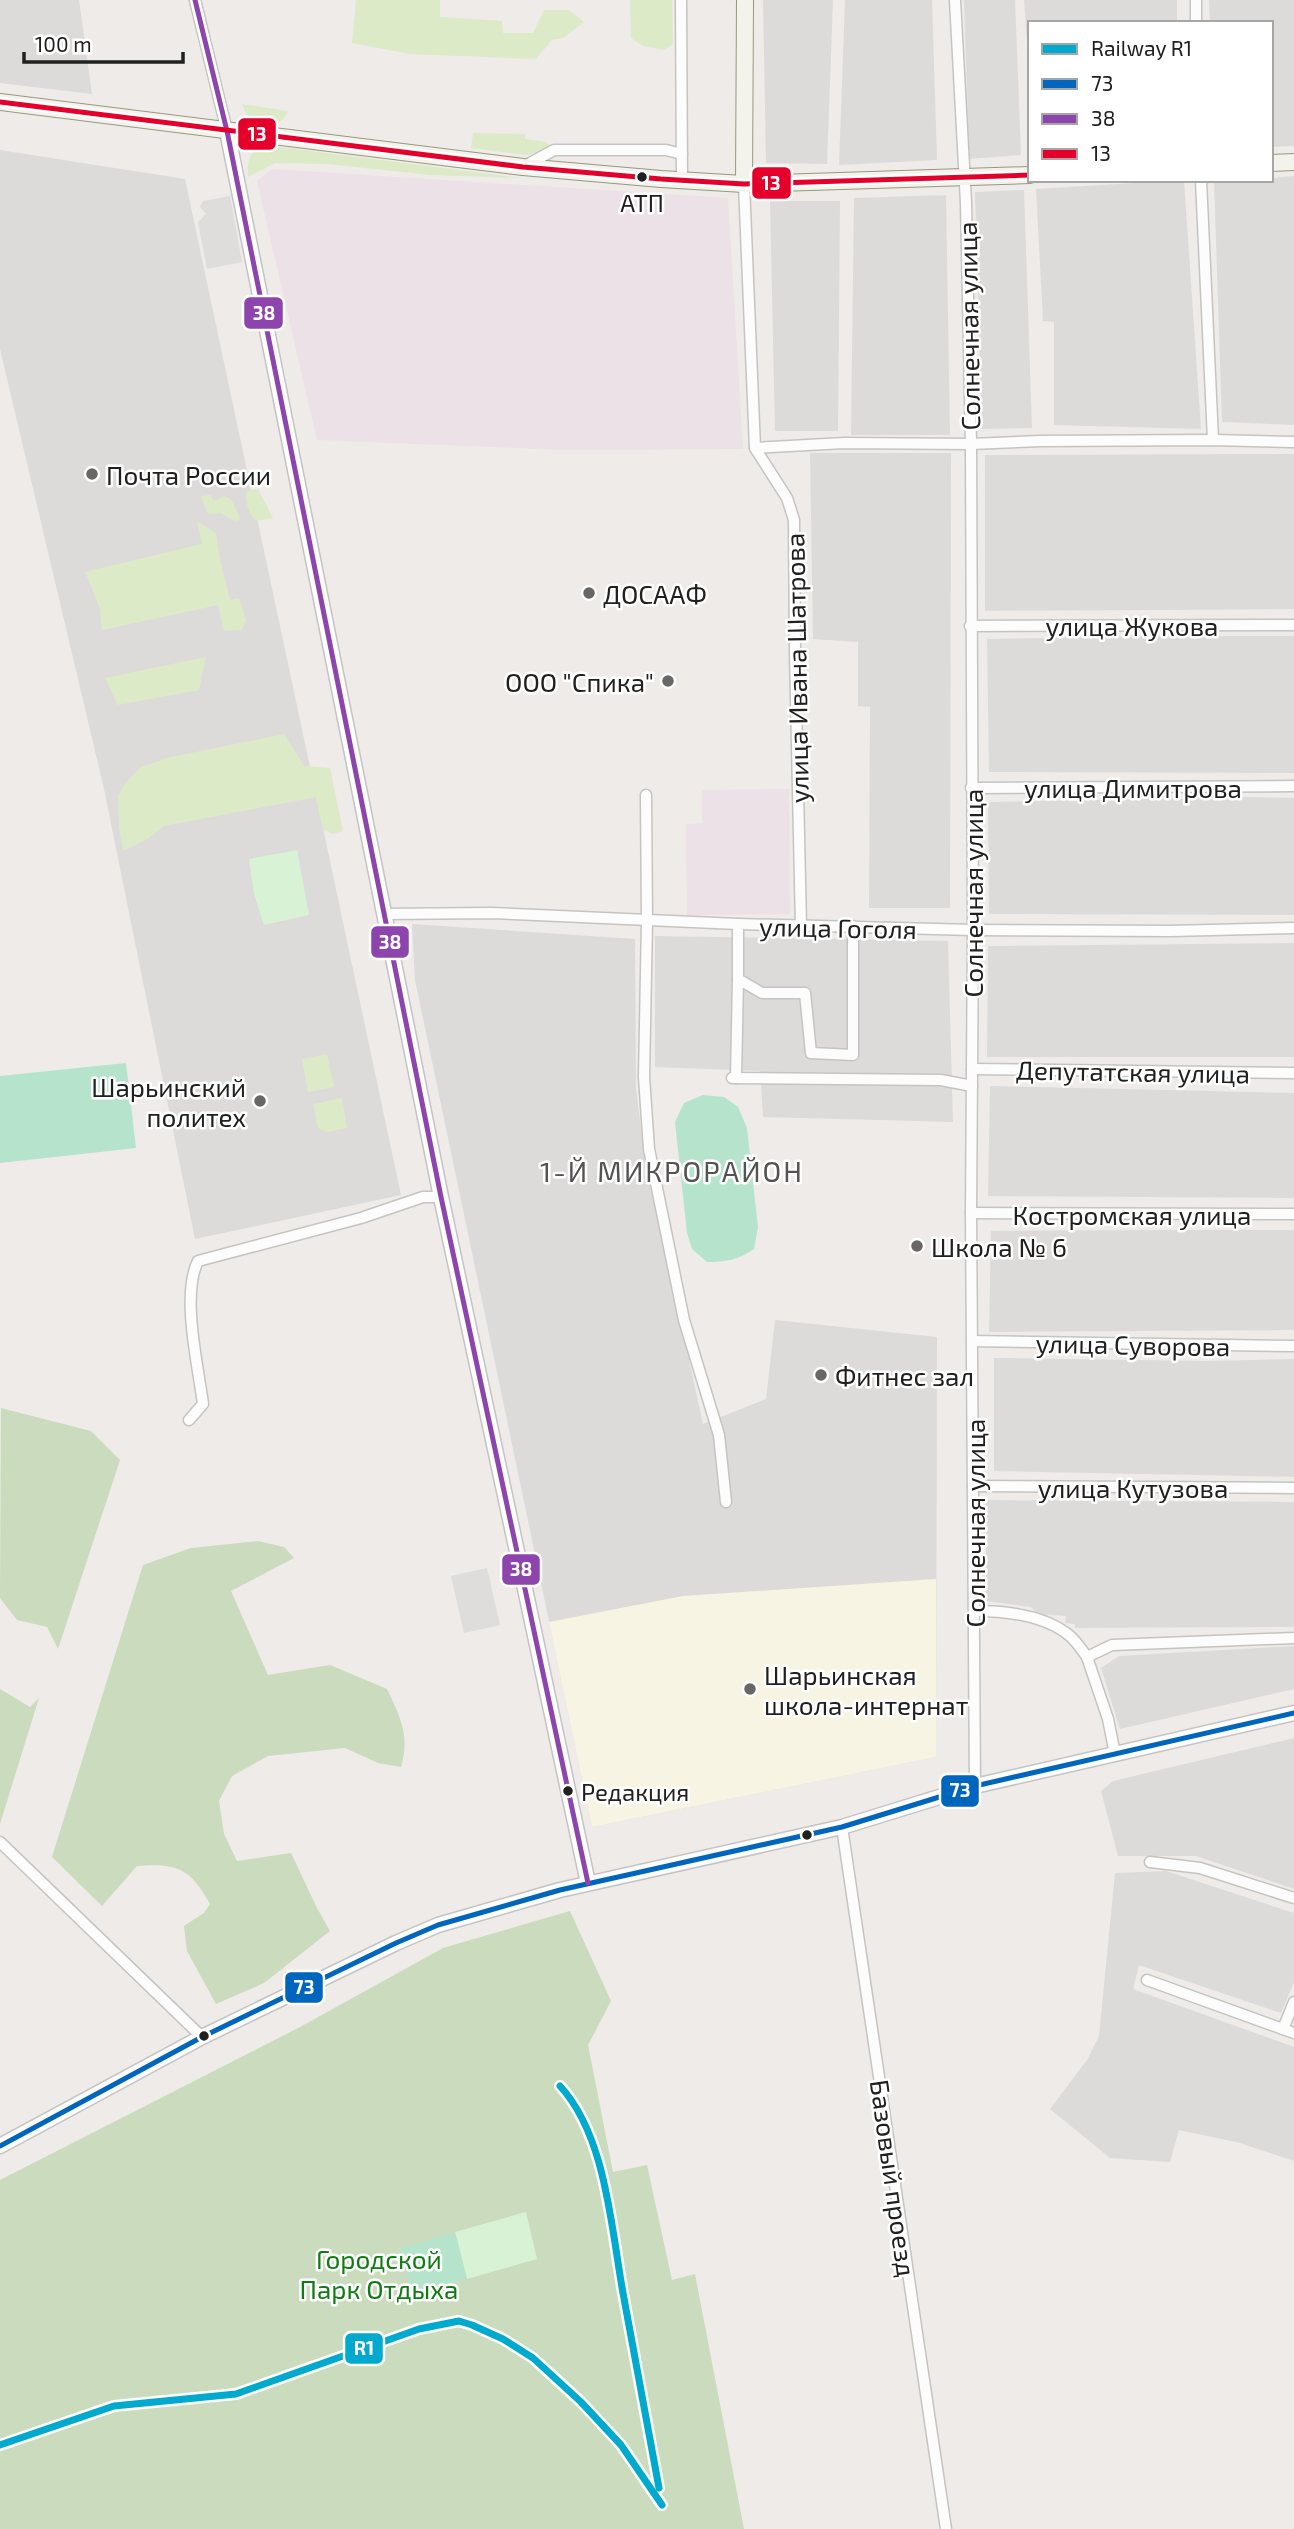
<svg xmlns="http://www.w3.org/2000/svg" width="1294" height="2529" viewBox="0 0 1294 2529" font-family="'Exo 2',sans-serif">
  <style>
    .residential { fill: #dddbda }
    .industrial { fill: #ebe1e7 }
    .education { fill: #f7f4e4 }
    .grass { fill: #ddeac8 }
    .forest { fill: #cbdbbe }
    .park { fill: #d7f2d5 }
    .pitch { fill: #b5e3cc }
    .parking { fill: #dedddc }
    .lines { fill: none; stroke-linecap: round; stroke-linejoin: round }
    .minor-casing { stroke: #c5c4c3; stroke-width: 13 }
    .tertiary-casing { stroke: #c5c4c3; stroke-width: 17 }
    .secondary-casing { stroke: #979781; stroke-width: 18 }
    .minor { stroke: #fcfcfc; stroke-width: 10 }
    .tertiary { stroke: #fcfcfc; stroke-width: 14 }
    .secondary { stroke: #f3f3eb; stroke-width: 16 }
    .bus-1-casing { stroke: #fff; stroke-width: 10 }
    .bus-2-casing { stroke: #fff; stroke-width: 10 }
    .bus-3-casing { stroke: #fff; stroke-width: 10 }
    .bus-1 { stroke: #0065bd; stroke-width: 5 }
    .bus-2 { stroke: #8e44ad; stroke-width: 5 }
    .bus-3 { stroke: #e4002b; stroke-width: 5 }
    .rail-1-casing { stroke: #fff; stroke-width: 12 }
    .rail-1 { stroke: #00a9ce; stroke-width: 7 }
    .bus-dot { fill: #202020; stroke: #fff; stroke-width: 2.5 }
    .poi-dot { fill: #686766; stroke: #fff; stroke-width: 2.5 }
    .labels { text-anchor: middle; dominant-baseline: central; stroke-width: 5; stroke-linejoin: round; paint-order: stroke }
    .bus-label { font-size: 24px; fill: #202020; stroke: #fff }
    .street-label { font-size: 26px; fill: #202020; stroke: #fff }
    .poi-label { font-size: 26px; fill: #202020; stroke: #fff; text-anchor: start }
    .park-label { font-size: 26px; fill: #0e7d11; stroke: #fff }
    .neighbourhood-label { font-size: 28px; letter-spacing: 2px; fill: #535353; stroke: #fff }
    .line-badge { stroke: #fff; stroke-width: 2.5 }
    .badge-label { font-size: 19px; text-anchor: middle; font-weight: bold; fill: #fff }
  </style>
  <rect width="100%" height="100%" fill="#eeebe8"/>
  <g class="residential">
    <polygon points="0,0 79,0 92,94 0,83"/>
    <polygon points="763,0 833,0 827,164 766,163"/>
    <polygon points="845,0 932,0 937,160 839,165"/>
    <polygon points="964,0 1015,0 1021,155 969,159"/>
    <polygon points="1024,0 1177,0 1177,23 1030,23 1030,89"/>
    <polygon points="1209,0 1294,0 1294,146 1271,147 1271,23 1210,23"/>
    <polygon points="0,150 185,179 401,1195 195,1239 104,789 0,349"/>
    <polygon points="1294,176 1294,425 1222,422 1214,181 1271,180 1271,178"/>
    <polygon points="1184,180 1201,429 1054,425 1054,322 1043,321 1036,189"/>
    <polygon points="1024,190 1032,428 982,429 975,192"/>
    <polygon points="946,195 950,435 851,435 854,198"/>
    <polygon points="770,201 840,201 838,431 775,431"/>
    <polygon points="810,453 951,453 950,908 869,908 870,707 858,706 858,642 813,639"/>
    <polygon points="1294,454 1294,609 985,611 985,455"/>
    <polygon points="1181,636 1294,636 1294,773 989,772 987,639"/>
    <polygon points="1250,797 1294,798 1294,915 989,914 988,802"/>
    <polygon points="412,924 635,939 636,1088 644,1154 703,1424 766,1399 775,1320 937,1337 936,1757 592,1827 415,980"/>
    <polygon points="655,936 948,941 953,1122 763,1117 760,1071 655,1067"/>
    <polygon points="1294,943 1294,1057 987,1057 988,946"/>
    <polygon points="990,1086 1294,1093 1294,1198 988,1196"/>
    <polygon points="1172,1230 1294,1230 1294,1330 989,1332 991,1231"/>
    <polygon points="994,1358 1206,1361 1294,1359 1294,1477 994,1471"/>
    <polygon points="986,1500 1294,1502 1294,1627 1075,1628 1075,1624 1065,1623 1066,1616 1037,1614 1031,1607 986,1601"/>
    <polygon points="1294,1646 1294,1689 1120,1729 1101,1668 1119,1656"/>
    <polygon points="1294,1738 1294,1889 1196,1856 1118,1856 1101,1791 1113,1781"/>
    <polygon points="1166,1871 1294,1913 1294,1982 1281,2013 1139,1965 1133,1989 1294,2047 1294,2161 1240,2143 1179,2130 1170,2162 1110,2158 1050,2109 1087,2060 1099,2036 1115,1873"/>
  </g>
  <g class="industrial">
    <polygon points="272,169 728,198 743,449 567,450 317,440 257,181"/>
    <polygon points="789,789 790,914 687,915 686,824 702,823 702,790"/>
  </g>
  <polygon class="education" points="936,1579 936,1757 592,1827 549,1622 683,1596"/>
  <g class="grass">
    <polygon points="356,0 440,0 440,17 502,21 503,33 533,33 544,10 569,10 584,22 563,38 552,40 536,59 409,54 352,43"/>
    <polygon points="630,0 672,0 673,44 664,50 643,46 631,38"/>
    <path d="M242,104L288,111C277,137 248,125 242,104Z"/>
    <polygon points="473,133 525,134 525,139 546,142 551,148 527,155 471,148"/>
    <path d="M259,146H272L521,178L430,175L328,164L275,163L248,177C247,163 248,156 259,146Z"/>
    <path d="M258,489L273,518L256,521C249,513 245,503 246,493L250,490Z"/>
    <polygon points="210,495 214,501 224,496 231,499 241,520 236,521 220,513 208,514 201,496"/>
    <polygon points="197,521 216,533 220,560 230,600 239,598 246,620 241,630 224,631 218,605 102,630 100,609 85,572 202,544"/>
    <polygon points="206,657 199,690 118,705 105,678"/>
    <polygon points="284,734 304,766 330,768 343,831 333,834 323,830 316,797 164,826 146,840 123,851 119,827 118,796 124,785 141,767 167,758"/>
    <polygon points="327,1054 334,1087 308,1092 302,1059"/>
    <polygon points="342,1098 347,1128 327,1132 318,1128 313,1104"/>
  </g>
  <g class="forest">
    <polygon points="1,1408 91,1431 120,1460 58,1649 47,1627 17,1620 0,1598"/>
    <path d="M258,1541L284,1547L294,1558L231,1591L268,1675L330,1665L387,1689C401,1719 410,1735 401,1767L378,1763L345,1748L268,1756L232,1776L219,1801L224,1834L237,1861L291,1853L317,1908L330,1931L264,1983L216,2004L187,1951L184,1926L204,1913L210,1904C190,1868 177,1863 137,1866L102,1906L52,1857L143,1565L191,1548Z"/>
    <polygon points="0,1689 30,1707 39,1698 0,1824"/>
    <polygon points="570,1911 611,2001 588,2045 613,2172 647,2165 672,2280 695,2274 744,2529 0,2529 0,2180 300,2027 443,1948"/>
  </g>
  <g class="park">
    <polygon points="297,850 309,915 264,925 254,894 249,859"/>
    <polygon points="526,2212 537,2259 467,2279 455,2232"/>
  </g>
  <g class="pitch">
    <polygon points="126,1063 136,1148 0,1163 0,1076"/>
    <path d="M703,1095L724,1097L738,1107L747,1128L758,1227L754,1249C738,1260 725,1262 707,1262L692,1249L687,1233L675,1122L684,1103Z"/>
    <polygon points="455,2232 467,2279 412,2293 400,2249"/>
  </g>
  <g class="parking">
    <polygon points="230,196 242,262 207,269 198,222 206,214 200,207 203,201"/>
    <polygon points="487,1568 500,1625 464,1633 451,1576"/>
  </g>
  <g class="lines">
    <defs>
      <g id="minor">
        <polyline points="195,0 227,131"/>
        <polyline points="681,0 682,180"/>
        <polyline points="955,0 966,203 971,444 973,930 971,1213 975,1786"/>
        <polyline points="1196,0 1196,23"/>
        <polyline points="523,167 554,150 666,150 682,154"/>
        <polyline points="1201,180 1213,440"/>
        <polyline points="744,184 755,448 787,498 794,520 795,654 801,926"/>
        <polyline points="755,448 844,443 971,444 1040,441 1213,440 1294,442"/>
        <polyline points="970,626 1294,625"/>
        <polyline points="971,788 1294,786"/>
        <polyline points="646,795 647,920 644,1077 649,1149 684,1320 719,1435 726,1502"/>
        <polyline points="383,914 492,913 738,924 973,930 1170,931 1294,928"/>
        <polyline points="738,924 738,979 762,993 805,993 811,1053 853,1055 853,926"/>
        <polyline points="972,1069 1294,1073"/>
        <polyline points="732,1078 941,1080 972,1086"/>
        <polyline points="736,1078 738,979"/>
        <polyline points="971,1213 1294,1214"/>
        <polyline points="972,1341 1294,1346"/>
        <path d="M189,1420L203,1404C198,1365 181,1295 198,1261L361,1218L423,1197H441"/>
        <polyline points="973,1486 1294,1488"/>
        <path d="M975,1611C1006,1611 1045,1615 1070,1636C1076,1641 1082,1650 1087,1657L1112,1645L1294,1638"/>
        <polyline points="1087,1657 1108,1719 1115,1754"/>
        <polyline points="842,1827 946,2529"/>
        <polyline points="0,1842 202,2037"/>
        <polyline points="1150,1862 1200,1868 1294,1898"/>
        <polyline points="1147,1980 1294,2033"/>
        <polyline points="1283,2029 1294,2002"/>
      </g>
      <g id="tertiary">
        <polyline points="227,131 441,1197 588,1883"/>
        <polyline points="0,2146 202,2037 396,1943 438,1925 560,1890 842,1827 975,1786 1294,1713"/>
      </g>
      <g id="secondary">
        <polyline points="0,102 523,167 661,179 744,184 1030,175"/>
        <polyline points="1271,163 1294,162"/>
        <polyline points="744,184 745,0"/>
      </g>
    </defs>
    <use href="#minor" class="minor-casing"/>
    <use href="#tertiary" class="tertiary-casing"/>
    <use href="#secondary" class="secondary-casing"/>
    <use href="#minor" class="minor"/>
    <use href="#tertiary" class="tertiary"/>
    <use href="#secondary" class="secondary"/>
    <defs>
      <polyline id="bus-1" points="0,2146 202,2037 396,1943 438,1925 560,1890 842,1827 975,1786 1294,1713"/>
      <polyline id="bus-2" points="195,0 227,131 441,1197 588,1883"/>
      <polyline id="bus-3" points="0,102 523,167 661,179 744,184 1030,175"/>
    </defs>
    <use href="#bus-1" class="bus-1-casing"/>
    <use href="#bus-2" class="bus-2-casing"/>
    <use href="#bus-3" class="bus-3-casing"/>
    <use href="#bus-1" class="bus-1"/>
    <use href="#bus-2" class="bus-2"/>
    <use href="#bus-3" class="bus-3"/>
    <defs>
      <g id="rail-1">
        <path d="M560,2086C606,2136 611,2227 623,2293C635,2358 647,2423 659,2488"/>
        <polyline points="0,2445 114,2406 236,2394 419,2329 459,2321 472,2325 503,2339 533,2358 581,2402 621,2445 662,2505"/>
      </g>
    </defs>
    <use href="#rail-1" class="rail-1-casing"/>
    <use href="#rail-1" class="rail-1"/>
  </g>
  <g class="bus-dot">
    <circle cx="642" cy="177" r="6"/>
    <circle cx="568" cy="1791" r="6"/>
    <circle cx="807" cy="1835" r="6"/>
    <circle cx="204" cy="2036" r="6"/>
  </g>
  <g class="poi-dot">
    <circle cx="92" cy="474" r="7"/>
    <circle cx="589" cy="593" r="7"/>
    <circle cx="668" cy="681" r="7"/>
    <circle cx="260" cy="1101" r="7"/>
    <circle cx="917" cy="1246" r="7"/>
    <circle cx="821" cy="1375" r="7"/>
    <circle cx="750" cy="1689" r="7"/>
  </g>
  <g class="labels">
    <g class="bus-label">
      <text x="642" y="202">АТП</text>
      <text x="581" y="1791" text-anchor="start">Редакция</text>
    </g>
    <g class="street-label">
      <text transform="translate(968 326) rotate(-91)">Солнечная улица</text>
      <text x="1132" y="625">улица Жукова</text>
      <text transform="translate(796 668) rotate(-91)">улица Ивана Шатрова</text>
      <text x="1133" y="787">улица Димитрова</text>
      <text transform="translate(972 893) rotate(-90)">Солнечная улица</text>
      <text transform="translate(838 927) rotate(1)">улица Гоголя</text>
      <text transform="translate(1133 1071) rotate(1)">Депутатская улица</text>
      <text x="1132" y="1214">Костромская улица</text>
      <text transform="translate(1133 1344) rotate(1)">улица Суворова</text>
      <text x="1133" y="1487">улица Кутузова</text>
      <text transform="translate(974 1523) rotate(-90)">Солнечная улица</text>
      <text transform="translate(894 2178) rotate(82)">Базовый проезд</text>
    </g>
    <g class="poi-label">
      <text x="106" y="474">Почта России</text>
      <text x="603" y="593">ДОСААФ</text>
      <text x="654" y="681" text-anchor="end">ООО "Спика"</text>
      <text x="246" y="1086" text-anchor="end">Шарьинский<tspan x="246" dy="30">политех</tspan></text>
      <text x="931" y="1246">Школа № 6</text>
      <text x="835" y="1375">Фитнес зал</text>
      <text x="764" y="1674">Шарьинская<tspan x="764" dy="30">школа-интернат</tspan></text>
    </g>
    <g class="park-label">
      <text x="379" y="2258">Городской<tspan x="379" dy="30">Парк Отдыха</tspan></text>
    </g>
    <g class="neighbourhood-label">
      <text x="672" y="1171">1-Й МИКРОРАЙОН</text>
    </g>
  </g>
  <g class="line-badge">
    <rect x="237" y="117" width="40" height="34" rx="7" fill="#e4002b"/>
    <rect x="751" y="166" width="41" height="34" rx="7" fill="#e4002b"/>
    <rect x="243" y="296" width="41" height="34" rx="7" fill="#8e44ad"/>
    <rect x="370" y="925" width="40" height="34" rx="7" fill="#8e44ad"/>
    <rect x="501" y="1553" width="40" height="33" rx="7" fill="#8e44ad"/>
    <rect x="940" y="1774" width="40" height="34" rx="7" fill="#0065bd"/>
    <rect x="284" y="1971" width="40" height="33" rx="7" fill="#0065bd"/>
    <rect x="344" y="2332" width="40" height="33" rx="7" fill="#00a9ce"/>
  </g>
  <g class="badge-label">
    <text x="257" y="141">13</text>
    <text x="771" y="190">13</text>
    <text x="264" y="320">38</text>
    <text x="390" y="949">38</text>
    <text x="521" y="1576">38</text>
    <text x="960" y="1797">73</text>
    <text x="304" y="1994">73</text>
    <text x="364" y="2355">R1</text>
  </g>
  <rect x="1028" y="21" width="245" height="161" fill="#ffffff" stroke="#a6a6a6" stroke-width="2"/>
  <rect x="1042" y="44" width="35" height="10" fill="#00a9ce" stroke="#a6a6a6" stroke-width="2"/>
  <text x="1091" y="56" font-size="21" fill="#202020">Railway R1</text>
  <rect x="1042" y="79" width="35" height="10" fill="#0065bd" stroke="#a6a6a6" stroke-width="2"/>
  <text x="1091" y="91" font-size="21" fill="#202020">73</text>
  <rect x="1042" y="114" width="35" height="10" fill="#8e44ad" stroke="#a6a6a6" stroke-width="2"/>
  <text x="1091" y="126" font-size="21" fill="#202020">38</text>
  <rect x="1042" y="149" width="35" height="10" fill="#e4002b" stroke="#a6a6a6" stroke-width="2"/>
  <text x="1091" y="161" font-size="21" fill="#202020">13</text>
  <path d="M24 52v10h159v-10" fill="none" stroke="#202020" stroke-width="3.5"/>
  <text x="35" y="52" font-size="21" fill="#202020" stroke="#ffffff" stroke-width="5" paint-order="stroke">100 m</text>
</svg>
